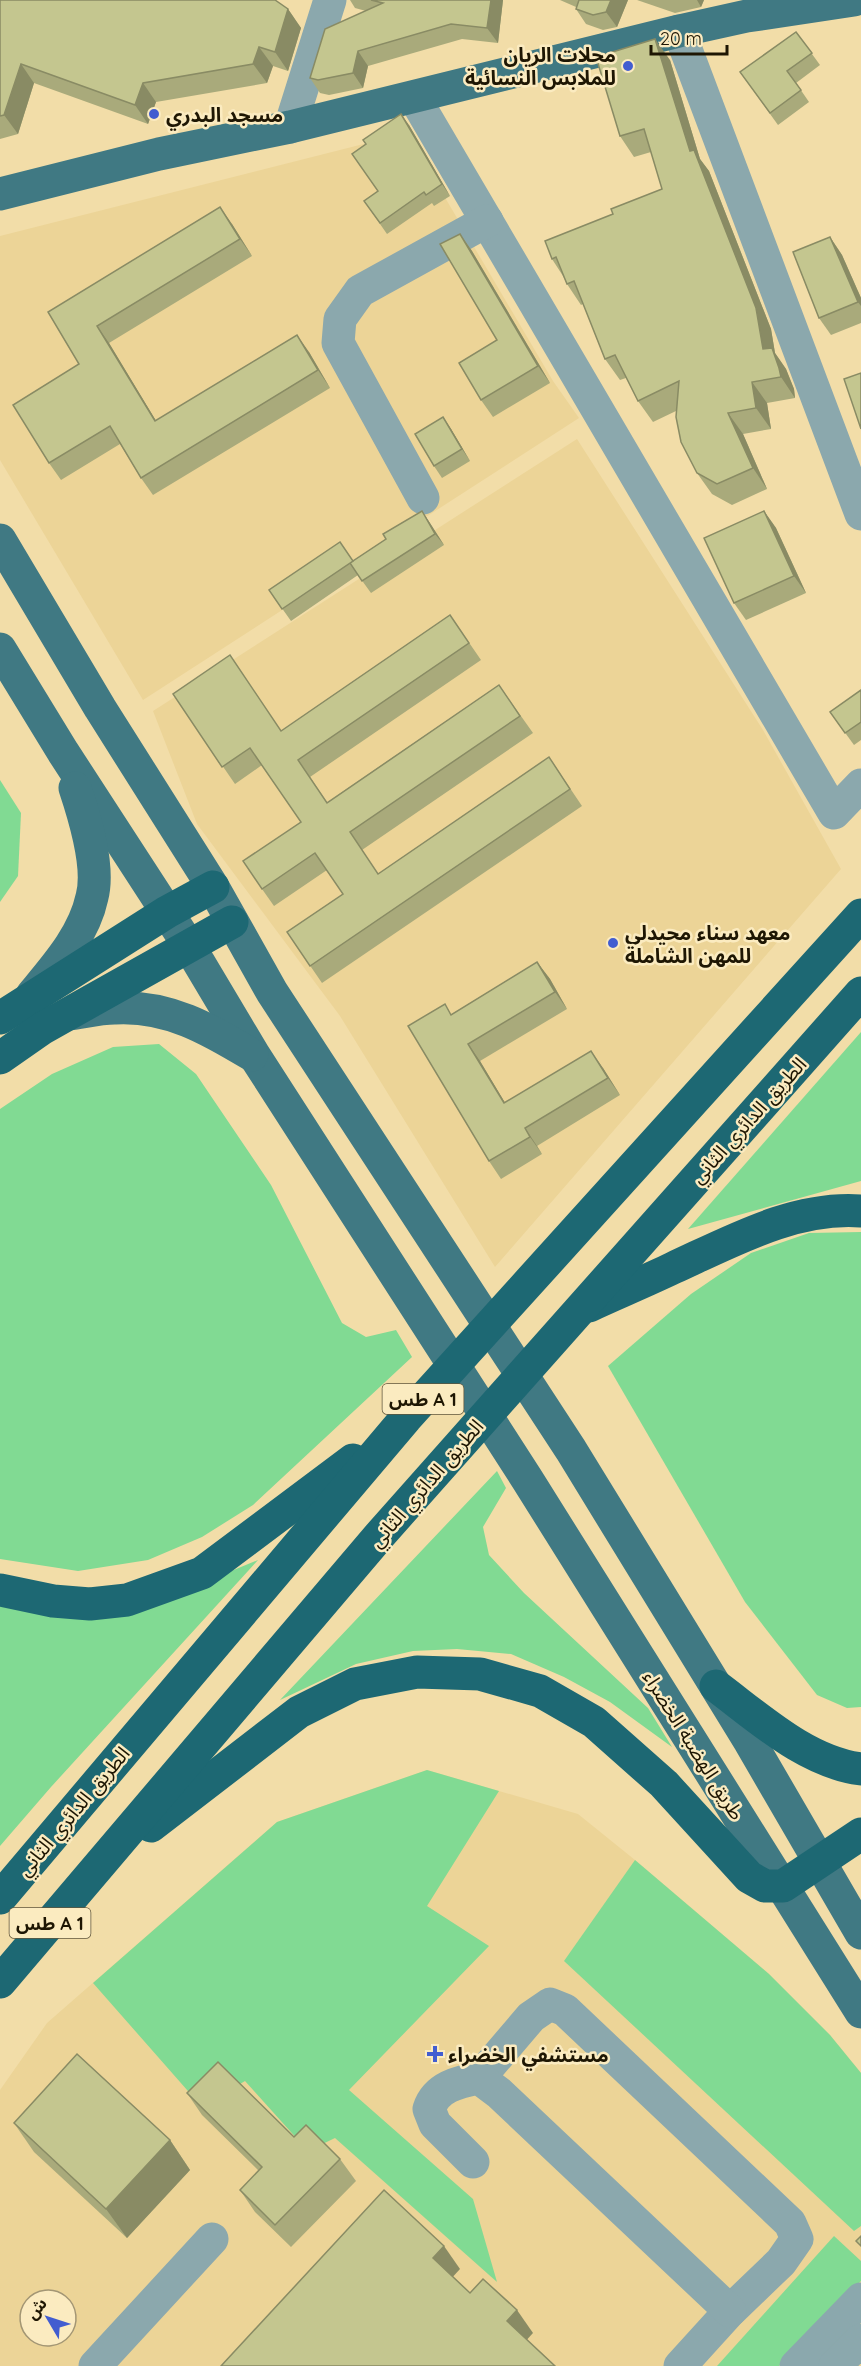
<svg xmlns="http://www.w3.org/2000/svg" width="861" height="2366" viewBox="0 0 861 2366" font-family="Quicksand,'Noto Sans Arabic',sans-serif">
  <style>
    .built { fill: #ecd497; fill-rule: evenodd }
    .green { fill: #81da93 }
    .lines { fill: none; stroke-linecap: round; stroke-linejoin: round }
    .minor { stroke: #8ba8ad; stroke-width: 33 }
    .major { stroke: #407983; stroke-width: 33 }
    .highway { stroke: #1d6873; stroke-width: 33 }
    .wall { fill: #a9aa7b }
    .shaded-wall { fill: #898b64 }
    .building { fill: #c4c68f; stroke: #898b64; stroke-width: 1.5 }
    .poi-dot { fill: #425dd0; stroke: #fbebc0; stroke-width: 2 }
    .labels { text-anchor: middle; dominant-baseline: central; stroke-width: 5; stroke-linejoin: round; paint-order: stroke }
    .shield { fill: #fbebc0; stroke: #60563c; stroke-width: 1.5 }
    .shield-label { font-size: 18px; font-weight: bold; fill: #1e1603 }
    .poi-label { font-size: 20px; font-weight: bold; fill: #1e1603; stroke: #fbebc0; text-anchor: start }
    .street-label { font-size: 20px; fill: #1e1603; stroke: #fbebc0 }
  </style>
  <rect width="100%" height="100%" fill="#f2dda8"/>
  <g class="built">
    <polygon points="407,133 553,381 579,418 143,700 0,460 0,236"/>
    <polygon points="577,439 763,730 841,869 495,1267 340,1016 197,824 153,711"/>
    <path d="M427,1770L578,1814L635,1860L769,1974L830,2035L861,2073V2366H0V2090L47,2023L277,1822ZM30,2300H66V2336H30Z"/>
  </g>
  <g class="green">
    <polygon points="0,780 21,813 18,876 0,902"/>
    <polygon points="861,1032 861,1181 688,1229"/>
    <polygon points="159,1044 196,1074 271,1185 342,1323 366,1337 396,1330 412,1357 253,1505 202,1537 148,1560 78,1571 0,1559 0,1109 52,1074 113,1047"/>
    <polygon points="861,1232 861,1707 847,1708 817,1695 745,1602 608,1366 691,1294 751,1253 809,1233"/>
    <polygon points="497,1471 506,1488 483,1527 489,1555 524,1593 648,1708 672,1747 610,1702 564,1677 511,1654 457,1649 413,1651 356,1664 280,1700"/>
    <polygon points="258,1560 51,1787 0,1846 0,1598 166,1598"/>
    <polygon points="427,1770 499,1791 427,1906 489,1946 349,2090 473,2199 497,2282 335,2138 308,2151 245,2081 202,2107 93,1983 277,1822"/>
    <polygon points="635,1860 769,1974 830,2035 861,2073 861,2226 854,2231 564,1961"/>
    <polygon points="834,2236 861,2261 861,2281 779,2366 717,2366"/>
  </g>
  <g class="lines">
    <g class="minor">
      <polyline points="679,31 861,514"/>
      <polyline points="414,97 834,813 861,785"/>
      <polyline points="290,127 330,0"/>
      <polyline points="423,498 338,343 340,319 360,291 487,221"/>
      <polyline points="479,2078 531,2017 550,2004 565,2010 790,2223 797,2239 781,2262 730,2311 680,2366"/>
      <path d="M473,2162L435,2124L429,2109C436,2087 458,2082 479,2078L499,2093L730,2311"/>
      <polyline points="95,2366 212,2239"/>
      <polyline points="796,2366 861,2299"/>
      <polyline points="835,2366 861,2340"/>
    </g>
    <g class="major">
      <polyline points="0,194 159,154 290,127 679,31 747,16 854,0"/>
      <polyline points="0,540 100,708 213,887 272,992 571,1450 750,1742 861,1933"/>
      <polyline points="0,649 63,752 189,946 254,1055 527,1479 861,2012"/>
      <path d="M32,995C56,966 84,935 92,897C100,867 85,818 75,788"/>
      <path d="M69,1014C84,1012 100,1008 115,1008C168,1005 209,1029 252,1055"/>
    </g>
    <g class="highway">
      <polyline points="0,1018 167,912 213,887"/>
      <polyline points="0,1058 43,1028 232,922"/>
      <path d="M589,1306C617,1293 646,1281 673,1268C732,1241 795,1206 861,1211"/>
      <polyline points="0,1590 53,1601 90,1604 127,1600 202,1573 353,1460"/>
      <path d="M716,1686C759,1718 806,1762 861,1769"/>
      <polyline points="151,1826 299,1712 355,1684 417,1672 480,1674 540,1691 594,1722 664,1784 749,1877 765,1886 783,1886 861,1834"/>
      <polyline points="0,1898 406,1418 861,915"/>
      <polyline points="0,1982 379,1536 861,993"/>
    </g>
  </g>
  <g class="wall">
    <polygon points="0,0 288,9 301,28 288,71 273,66 267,83 156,102 148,124 34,83 18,134 0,139"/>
    <polygon points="350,0 503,0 498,43 462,39 368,66 363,88 329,95 320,93 310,78 366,11 355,8"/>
    <polygon points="560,0 628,0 617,27 603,30 586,24 576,9 576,7"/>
    <polygon points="637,0 704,0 701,7 675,13"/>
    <polygon points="796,32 820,65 796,83 809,102 778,125 740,72"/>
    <polygon points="670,60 700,159 709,171 771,329 775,353 786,369 794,389 795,398 767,403 771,429 743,434 767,489 732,505 712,494 697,473 676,411 653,422 638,401 626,378 620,380 605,359 583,304 581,305 567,284 563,276 552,259 613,214 662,189 651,152 634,157 620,136"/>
    <polygon points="409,125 450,196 434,206 432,203 387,234 364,201 378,191"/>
    <polygon points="232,224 252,256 109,343 156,421 309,352 330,388 153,495 141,478 120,444 61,480 49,463 79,364 48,312"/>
    <polygon points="460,234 472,251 550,383 493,417 481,400 497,340"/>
    <polygon points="830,237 842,255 861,298 861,323 831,335 819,318"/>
    <polygon points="443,417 451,429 470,461 442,478 434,466"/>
    <polygon points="422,511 444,545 371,593 358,575 291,621 269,590 353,561 386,539"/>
    <polygon points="764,511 776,528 806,593 746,620 734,603"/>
    <polygon points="450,615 481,660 310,777 327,802 499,685 533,733 362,850 378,874 549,757 582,806 322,983 287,932 343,894 327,870 274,906 262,889 301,822 262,765 235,784 173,694 281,731"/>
    <polygon points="861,690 861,740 854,745 830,712"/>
    <polygon points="537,962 550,979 567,1009 480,1061 505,1103 603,1068 620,1095 537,1146 542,1154 501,1179 489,1161 452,1014"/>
    <polygon points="187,2093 294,2137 340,2159 356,2181 291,2247 255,2212 240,2190 259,2171 202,2115"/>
    <polygon points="14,2123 170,2140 190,2170 127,2238 34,2152"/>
  </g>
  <g class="shaded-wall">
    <polygon points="491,0 503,0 498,43 487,28"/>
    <polygon points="611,0 628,0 617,27 606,12"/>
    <polygon points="697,0 704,0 701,7"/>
    <polygon points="288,9 301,28 288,71 275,52"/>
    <polygon points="655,39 670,60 700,159 709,171 771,329 775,353 786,369 794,389 795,398 781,377 763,349 690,151"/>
    <polygon points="259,47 273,66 267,83 253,64"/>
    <polygon points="358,51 368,66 363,88 353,73"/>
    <polygon points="21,64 34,83 18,134 4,115"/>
    <polygon points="143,83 156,102 148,124 135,105"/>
    <polygon points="401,114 409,125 450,196 442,184"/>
    <polygon points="220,207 232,224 252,256 240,239"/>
    <polygon points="460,234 472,251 550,383 538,366"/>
    <polygon points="830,237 842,255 861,298 861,306 858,302"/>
    <polygon points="97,326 109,343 167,439 155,421"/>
    <polygon points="297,335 309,352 330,388 318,370"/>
    <polygon points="752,382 767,403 771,429 756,408"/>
    <polygon points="728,413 743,434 767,489 753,468"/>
    <polygon points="443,417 451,429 470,461 462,449"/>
    <polygon points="422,511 430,523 444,545 435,534"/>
    <polygon points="764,511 776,528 806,593 794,576"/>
    <polygon points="537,962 550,979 567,1009 555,992"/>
    <polygon points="468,1044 480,1061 516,1121 504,1103"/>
    <polygon points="591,1051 603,1068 620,1095 608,1078"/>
    <polygon points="525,1128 537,1146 542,1154 530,1137"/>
    <polygon points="170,2140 190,2170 127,2238 106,2209"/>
    <polygon points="444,2246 460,2269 449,2281 433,2258"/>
    <polygon points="517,2310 533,2333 523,2344 507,2321"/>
  </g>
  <g class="building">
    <polygon points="0,0 275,0 288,9 275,52 259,47 253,64 143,83 135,105 21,64 4,115 0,116"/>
    <polygon points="371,0 491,0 487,28 451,24 358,51 353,73 318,80 310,78 325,29 383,3"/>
    <polygon points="579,0 611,0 606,12 593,15 576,9"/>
    <polygon points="796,32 812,53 787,71 801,90 770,113 740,72"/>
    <polygon points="655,39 690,151 694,150 756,308 763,349 772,348 779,368 781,377 752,382 756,408 728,413 753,468 717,484 697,473 681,442 676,417 679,381 638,401 615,355 605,359 574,281 567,284 556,257 552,259 545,241 613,214 611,209 662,189 644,129 620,136 596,57"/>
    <polygon points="401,114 442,184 426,195 424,192 380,223 364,201 378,191 352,154 366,144 363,140"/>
    <polygon points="220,207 240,239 97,326 155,421 297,335 318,370 141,478 110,426 49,463 13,405 79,364 48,312"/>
    <polygon points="460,234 538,366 481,400 459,363 497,340 440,244"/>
    <polygon points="830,237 858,302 819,318 793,252"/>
    <polygon points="861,373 861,429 844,379"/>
    <polygon points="443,417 462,449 434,466 415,434"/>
    <polygon points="422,511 435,534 362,581 350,563 386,539 383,534"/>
    <polygon points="764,511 794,576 734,603 704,538"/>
    <polygon points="340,542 353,561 282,609 269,590"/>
    <polygon points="450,615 469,643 298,760 327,803 499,685 520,716 350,832 378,874 549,757 570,789 310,966 287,932 343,894 315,853 262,889 243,861 301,822 250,748 222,767 173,694 230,655 281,731"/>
    <polygon points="861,690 861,722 845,733 830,712"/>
    <polygon points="537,962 555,992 468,1044 504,1103 591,1051 608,1078 525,1128 530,1137 489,1161 408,1026 445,1004 451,1015"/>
    <polygon points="77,2054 170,2140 106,2209 14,2123"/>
    <polygon points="218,2062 294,2137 306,2125 340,2159 275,2225 240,2190 262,2167 187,2093"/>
    <polygon points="384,2190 444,2246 433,2258 470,2293 483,2279 517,2310 507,2321 555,2366 221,2366"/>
    <polygon points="861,2236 861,2246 856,2241"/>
  </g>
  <g class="poi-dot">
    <circle cx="628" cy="66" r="6"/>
    <circle cx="154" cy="114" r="6"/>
    <circle cx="613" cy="943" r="6"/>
    <path d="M432 2045h6v6h6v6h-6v6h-6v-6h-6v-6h6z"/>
  </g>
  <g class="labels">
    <g class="shield">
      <rect x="382.5" y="1384" width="81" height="30" rx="4.5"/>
      <rect x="9.5" y="1908" width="81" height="30" rx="4.5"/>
    </g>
    <g class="shield-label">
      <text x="423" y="1399">طس A 1</text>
      <text x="50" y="1923">طس A 1</text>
    </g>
    <g class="poi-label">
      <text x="616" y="54" text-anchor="end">محلات الريان<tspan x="616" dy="23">للملابس النسائية</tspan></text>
      <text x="166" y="114">مسجد البدري</text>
      <text x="625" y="932">معهد سناء محيدلي<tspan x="625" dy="23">للمهن الشاملة</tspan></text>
      <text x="448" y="2054">مستشفي الخضراء</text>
    </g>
    <g class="street-label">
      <text transform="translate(748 1120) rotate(-48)">الطريق الدائري الثاني</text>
      <text transform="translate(426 1483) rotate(-49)">الطريق الدائري الثاني</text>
      <text transform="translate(694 1745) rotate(58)">طريق الهضبة الخضراء</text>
      <text transform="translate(73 1811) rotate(-50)">الطريق الدائري الثاني</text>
    </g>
  </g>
  <g transform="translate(48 2318) rotate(309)"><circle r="28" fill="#fbebc0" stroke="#a39674" stroke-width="1.5"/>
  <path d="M0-4.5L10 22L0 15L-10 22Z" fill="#425dd0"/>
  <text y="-9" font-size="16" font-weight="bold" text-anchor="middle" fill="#1e1603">ش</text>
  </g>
  <path d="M651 45v9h76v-9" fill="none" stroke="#1e1603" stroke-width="3"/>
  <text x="660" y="45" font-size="18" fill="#1e1603" stroke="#fbebc0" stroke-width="4.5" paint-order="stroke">20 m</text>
</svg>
